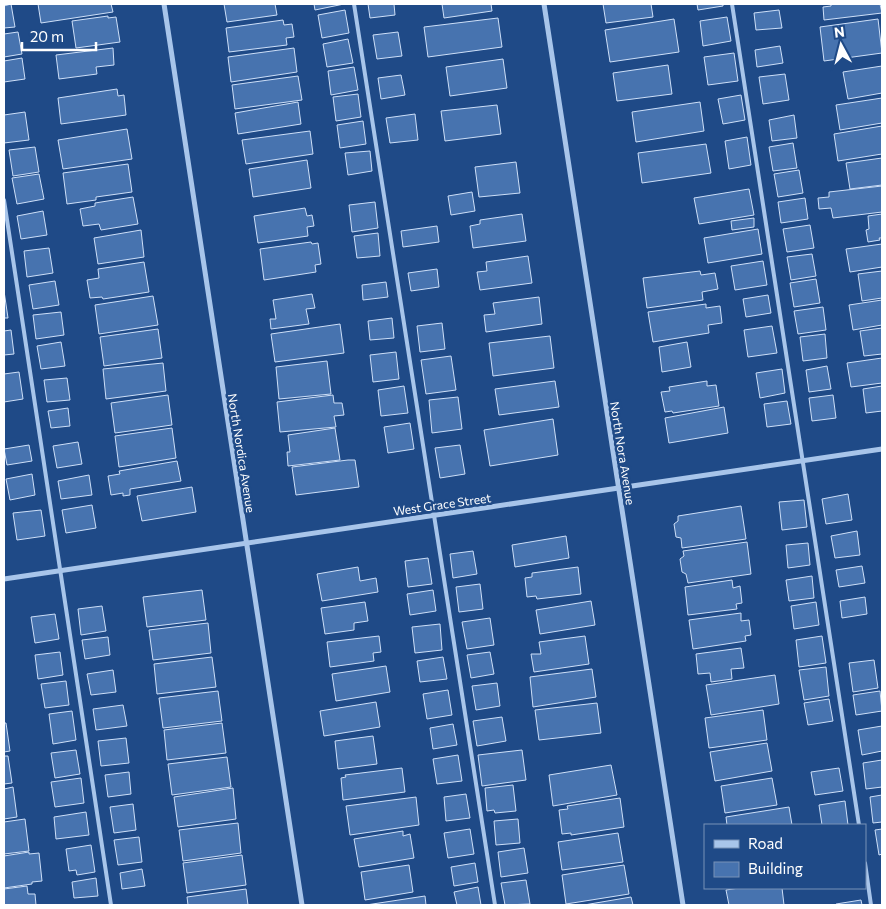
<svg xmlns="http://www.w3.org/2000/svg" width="886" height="909" viewBox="0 0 886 909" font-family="Commissioner,sans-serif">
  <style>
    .building { fill: #4773af; stroke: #cddff8 }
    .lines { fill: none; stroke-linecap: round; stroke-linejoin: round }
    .service { stroke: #a8c5ea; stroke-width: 4 }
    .minor { stroke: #a8c5ea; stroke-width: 5 }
    .labels { text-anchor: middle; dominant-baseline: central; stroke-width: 5; stroke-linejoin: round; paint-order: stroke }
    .street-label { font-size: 12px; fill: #fff; stroke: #1f4a87 }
  </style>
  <rect width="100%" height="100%" fill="#1f4a87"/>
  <g class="building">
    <polygon points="11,4 15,27 4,28 4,6"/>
    <polygon points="38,4 111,4 113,12 41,23"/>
    <polygon points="224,4 275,4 277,15 227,22"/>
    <polygon points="314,4 344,4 315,10"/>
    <polygon points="368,4 394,4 395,15 370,18"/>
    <polygon points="442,4 491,4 492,11 444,18"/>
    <polygon points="603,4 651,4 653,17 606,23"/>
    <polygon points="697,4 723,4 723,6 698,10"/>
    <polygon points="831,4 880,4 882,13 824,20 823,7 831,6"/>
    <polygon points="345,10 349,33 322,38 318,15"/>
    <polygon points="779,10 782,28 756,30 754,13"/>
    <polygon points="108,16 108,18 116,17 120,42 76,48 72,21"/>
    <polygon points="727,17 731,41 703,46 700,21"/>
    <polygon points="498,18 502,47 428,57 424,27"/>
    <polygon points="674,19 679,52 610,62 605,30"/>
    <polygon points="878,19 882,53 824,61 820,27"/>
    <polygon points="283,20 284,25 292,24 294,37 286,38 287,45 229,52 226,28"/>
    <polygon points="18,32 22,54 4,57 4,34"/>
    <polygon points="398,32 402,56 377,59 373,35"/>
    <polygon points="348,39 353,63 327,67 323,44"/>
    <polygon points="780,46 783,63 757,67 755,50"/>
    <polygon points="113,48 114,65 96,67 97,74 59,79 56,55"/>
    <polygon points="294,48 297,72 231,82 228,57"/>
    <polygon points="734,53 738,81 708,85 704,57"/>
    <polygon points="22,58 25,79 4,82 4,61"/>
    <polygon points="503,59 507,88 450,96 446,67"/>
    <polygon points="668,65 672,94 617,101 613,73"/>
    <polygon points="882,66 882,93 848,99 843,72"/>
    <polygon points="354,67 358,90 331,95 328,71"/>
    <polygon points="785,74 789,100 763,104 759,77"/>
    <polygon points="401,75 405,95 381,99 378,78"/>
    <polygon points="298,76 302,100 235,109 232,85"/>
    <polygon points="117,89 118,96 124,95 126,115 61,124 58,98"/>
    <polygon points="358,94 361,117 336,121 333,97"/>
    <polygon points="741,95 745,120 723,124 718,99"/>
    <polygon points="882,98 882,123 840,130 836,105"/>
    <polygon points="298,102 301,124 238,134 235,113"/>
    <polygon points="700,102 704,131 636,142 632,112"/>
    <polygon points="497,105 501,134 445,141 441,111"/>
    <polygon points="25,112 29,140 4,143 4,115"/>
    <polygon points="415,114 418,140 390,143 386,118"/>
    <polygon points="794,115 797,138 772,141 769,120"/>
    <polygon points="363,121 366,144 340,148 337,125"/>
    <polygon points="882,126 882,154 838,161 834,134"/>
    <polygon points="127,129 132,159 63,169 58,140"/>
    <polygon points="310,131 313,154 246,164 242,140"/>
    <polygon points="747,137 751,165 729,169 725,141"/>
    <polygon points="793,143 797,168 773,171 769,147"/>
    <polygon points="706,144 711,173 642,183 638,153"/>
    <polygon points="35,147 39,172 13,176 9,150"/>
    <polygon points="370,151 372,171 348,175 345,153"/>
    <polygon points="882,158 882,185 850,189 846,163"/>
    <polygon points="307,160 311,188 253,197 249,169"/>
    <polygon points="516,162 520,193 479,197 475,167"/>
    <polygon points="128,164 132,192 96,197 96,200 67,204 63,173"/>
    <polygon points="799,170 803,193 778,197 774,174"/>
    <polygon points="39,174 44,199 17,204 12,178"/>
    <polygon points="882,186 882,212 833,218 831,208 819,209 818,198 829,197 829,192"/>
    <polygon points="749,189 754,215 699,224 694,198"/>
    <polygon points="472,192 475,211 451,215 448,196"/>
    <polygon points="133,197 138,224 101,230 99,224 83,226 80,209 95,206 95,203"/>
    <polygon points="805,198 808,219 781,223 778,202"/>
    <polygon points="375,202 378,228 352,232 349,205"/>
    <polygon points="305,208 307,216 312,215 314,226 307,227 308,236 258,243 254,216"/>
    <polygon points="43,211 47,235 21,239 17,216"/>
    <polygon points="522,214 526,241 473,248 470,226 480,224 480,220"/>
    <polygon points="882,214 882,238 879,238 880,240 868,242 866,230 869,229 868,216"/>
    <polygon points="754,218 754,227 732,230 731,221"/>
    <polygon points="810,225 814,248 787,252 783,229"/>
    <polygon points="437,226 439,242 403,247 401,231"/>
    <polygon points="758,229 762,254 708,263 704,238"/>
    <polygon points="141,230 144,257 98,264 94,238"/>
    <polygon points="378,233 380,256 357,258 354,236"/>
    <polygon points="311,242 312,244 318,243 321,264 315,265 316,272 264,280 260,249"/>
    <polygon points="882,244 882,267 850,272 846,249"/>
    <polygon points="49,248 53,273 27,277 24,251"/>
    <polygon points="812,254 816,276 791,280 787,257"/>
    <polygon points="528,256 532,283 480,290 477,272 487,271 486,262"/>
    <polygon points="763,261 767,285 735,290 731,266"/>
    <polygon points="144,262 149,292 103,299 102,297 90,298 87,280 99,278 98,269"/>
    <polygon points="437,269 439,287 411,291 408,273"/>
    <polygon points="700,271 701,275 715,273 718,289 702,292 703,300 647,308 643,278"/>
    <polygon points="882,271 882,298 862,301 858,274"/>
    <polygon points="816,279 820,303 794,307 790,283"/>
    <polygon points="55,281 59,305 33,309 29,285"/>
    <polygon points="386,282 388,297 363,300 362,285"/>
    <polygon points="4,291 8,318 4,318"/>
    <polygon points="312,294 315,308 306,309 309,324 271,329 270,319 276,319 273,300"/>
    <polygon points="768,295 771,313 746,317 743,299"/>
    <polygon points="153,296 158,325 99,334 95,305"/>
    <polygon points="539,297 542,324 486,332 484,315 495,314 493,303"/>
    <polygon points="882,300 882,325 853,330 849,305"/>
    <polygon points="706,304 706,308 720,306 722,323 708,325 709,333 653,342 648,312"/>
    <polygon points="823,307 826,330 798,334 794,311"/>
    <polygon points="61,312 64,335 36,339 33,315"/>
    <polygon points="392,318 394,338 370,340 368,321"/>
    <polygon points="442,323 445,349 420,352 417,326"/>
    <polygon points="340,324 344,353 275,362 271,334"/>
    <polygon points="772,326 777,353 748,357 744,330"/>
    <polygon points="882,328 882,354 864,356 860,331"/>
    <polygon points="158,329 162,358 104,366 100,337"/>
    <polygon points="11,330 14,354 4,355 4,331"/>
    <polygon points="825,334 827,358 803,361 800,337"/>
    <polygon points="550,336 554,368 493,376 489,343"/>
    <polygon points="61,342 65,366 41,369 37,346"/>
    <polygon points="687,342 691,367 662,372 659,347"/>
    <polygon points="396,352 399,379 373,382 370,355"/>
    <polygon points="451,356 456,390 426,394 421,360"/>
    <polygon points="882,358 882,383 851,387 847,363"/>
    <polygon points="327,361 331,394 279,399 276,367"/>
    <polygon points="163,363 166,391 106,399 103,369"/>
    <polygon points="827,366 831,389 809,392 806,370"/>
    <polygon points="782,369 785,393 760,398 756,373"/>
    <polygon points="19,372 23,399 4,402 4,374"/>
    <polygon points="67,378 70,400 47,402 44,380"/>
    <polygon points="555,381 559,407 499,415 495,389"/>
    <polygon points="707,381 707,386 716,385 719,406 673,413 672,411 665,412 661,392 670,391 669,387"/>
    <polygon points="404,386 408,413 381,416 378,390"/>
    <polygon points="882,386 882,411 866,413 863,389"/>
    <polygon points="168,395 172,425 115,433 111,403"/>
    <polygon points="333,395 334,403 342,403 344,415 334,416 336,427 280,432 277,402"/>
    <polygon points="833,395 836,418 812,421 809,398"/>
    <polygon points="458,397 462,429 432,433 429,400"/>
    <polygon points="787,401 791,424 767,427 764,404"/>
    <polygon points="724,407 728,433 669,443 665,418"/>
    <polygon points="68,408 70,426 51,428 48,411"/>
    <polygon points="553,419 558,455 490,466 484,430"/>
    <polygon points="410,423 414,449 388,453 384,427"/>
    <polygon points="172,428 176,458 119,467 115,436"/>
    <polygon points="335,428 340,460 288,466 287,452 290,452 288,435"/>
    <polygon points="78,442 82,464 57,468 53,446"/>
    <polygon points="29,445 32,461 7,465 4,449"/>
    <polygon points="460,445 465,474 440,478 435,448"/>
    <polygon points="348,460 355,460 359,487 296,495 292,467"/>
    <polygon points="177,461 181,481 130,489 130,495 123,496 123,493 111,495 108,476 120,474 119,471"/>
    <polygon points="32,474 35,495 10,500 6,479"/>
    <polygon points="89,475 92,495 61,499 58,481"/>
    <polygon points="192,487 196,512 142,521 137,496"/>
    <polygon points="848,494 852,520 826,524 822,499"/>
    <polygon points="804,500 807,527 782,530 779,502"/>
    <polygon points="92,505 96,528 66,533 62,510"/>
    <polygon points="741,506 746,539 682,548 681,538 676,537 674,524 678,521 678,516"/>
    <polygon points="41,510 45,536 17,540 13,513"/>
    <polygon points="857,531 860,555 835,558 831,536"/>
    <polygon points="566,536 569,558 515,567 512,545"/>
    <polygon points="747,542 751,574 688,583 686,574 682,572 680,559 684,556 683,551"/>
    <polygon points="808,543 810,565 788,568 786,545"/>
    <polygon points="473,551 477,574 453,578 450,554"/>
    <polygon points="428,558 432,584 408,587 405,561"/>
    <polygon points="862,566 865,583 839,587 836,570"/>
    <polygon points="358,567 360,581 376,578 378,592 322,601 317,574"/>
    <polygon points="578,567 581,594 537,599 536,596 527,597 525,578 532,577 532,573"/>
    <polygon points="812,576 814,598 789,601 786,580"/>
    <polygon points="732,580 733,588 740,586 742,603 736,604 737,609 688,615 685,587"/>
    <polygon points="480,584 483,609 459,612 456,587"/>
    <polygon points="202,590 206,620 147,627 143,597"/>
    <polygon points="433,590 436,611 410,615 407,594"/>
    <polygon points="865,597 867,614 842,618 840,601"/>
    <polygon points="591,601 595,625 540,634 536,610"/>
    <polygon points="365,602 368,621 354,623 354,630 325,634 321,608"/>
    <polygon points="816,602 819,625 794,629 791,606"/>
    <polygon points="102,606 106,631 81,635 78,609"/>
    <polygon points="741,613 741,621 749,620 751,635 745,636 746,641 693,649 689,620"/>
    <polygon points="55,614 59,639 35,643 31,617"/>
    <polygon points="490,618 494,645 467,649 462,622"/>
    <polygon points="208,623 211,653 153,660 149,630"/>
    <polygon points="440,624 442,650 415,653 412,627"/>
    <polygon points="379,636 381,652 373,653 374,661 330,667 327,642"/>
    <polygon points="585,636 589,664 534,672 531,654 541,654 539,642"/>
    <polygon points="822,636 826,663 799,667 796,640"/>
    <polygon points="108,637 110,655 85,659 82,640"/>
    <polygon points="741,648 744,668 731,669 732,679 711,682 710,673 698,674 696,654"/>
    <polygon points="60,652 63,675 38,679 35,655"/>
    <polygon points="490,652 494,674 471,678 467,655"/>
    <polygon points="212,657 216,687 157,694 154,664"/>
    <polygon points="443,657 447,679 420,682 417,661"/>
    <polygon points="874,660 878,688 853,692 849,663"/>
    <polygon points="386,666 390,692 336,701 332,674"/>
    <polygon points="826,667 829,696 804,700 799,670"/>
    <polygon points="592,669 596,697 533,707 530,677"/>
    <polygon points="113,670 116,692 91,695 87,674"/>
    <polygon points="775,675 779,704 711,715 706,685"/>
    <polygon points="66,681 69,705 45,708 41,684"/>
    <polygon points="497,683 500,706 476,710 472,686"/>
    <polygon points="448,690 452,715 427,719 423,694"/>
    <polygon points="218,691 222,721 163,728 159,698"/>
    <polygon points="880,691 882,711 856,715 853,695"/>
    <polygon points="829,699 833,721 808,725 804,703"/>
    <polygon points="376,702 380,727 324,736 320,711"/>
    <polygon points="597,703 601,733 539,740 535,710"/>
    <polygon points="123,705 127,726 96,730 93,709"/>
    <polygon points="763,710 767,740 709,748 705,718"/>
    <polygon points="72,711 76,740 53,744 49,714"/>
    <polygon points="502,717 506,741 477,746 473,721"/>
    <polygon points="4,723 6,723 10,751 4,752"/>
    <polygon points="222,723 226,753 167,760 164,730"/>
    <polygon points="453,724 457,745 433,749 430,728"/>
    <polygon points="882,726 882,751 862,755 858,730"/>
    <polygon points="373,736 377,764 338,769 335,741"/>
    <polygon points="126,738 129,763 101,766 98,741"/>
    <polygon points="767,743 772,771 715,781 710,752"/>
    <polygon points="76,750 80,774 55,778 51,753"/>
    <polygon points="522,750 526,780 482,786 478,755"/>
    <polygon points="458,755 462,781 437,784 433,759"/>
    <polygon points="4,756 8,756 12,783 4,784"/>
    <polygon points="227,757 231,787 172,795 168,764"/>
    <polygon points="882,760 882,787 866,789 863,763"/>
    <polygon points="611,765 617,795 553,806 549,775"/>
    <polygon points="402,768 405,792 343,800 341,778 346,777 345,775"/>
    <polygon points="839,768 843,791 815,795 811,772"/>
    <polygon points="129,772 131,794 108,797 105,775"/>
    <polygon points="81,778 84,803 55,807 51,782"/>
    <polygon points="772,778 777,805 725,813 721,786"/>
    <polygon points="513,785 516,811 495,813 494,810 487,811 485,788"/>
    <polygon points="13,787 17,817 4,819 4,789"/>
    <polygon points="233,788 236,819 178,827 174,797"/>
    <polygon points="466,794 470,818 446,821 444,797"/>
    <polygon points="882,795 882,822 873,823 870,797"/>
    <polygon points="416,797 419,825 350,835 346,806"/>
    <polygon points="620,798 624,827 571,835 571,833 562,834 559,810 568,809 567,806"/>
    <polygon points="845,801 848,825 822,825 819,805"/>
    <polygon points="133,804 136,830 114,833 110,807"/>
    <polygon points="789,807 792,825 727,825 726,817"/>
    <polygon points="86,812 89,835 56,839 54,817"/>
    <polygon points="25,819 29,851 4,854 4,822"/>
    <polygon points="518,819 520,843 496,845 494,821"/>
    <polygon points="238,823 241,853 183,861 179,830"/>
    <polygon points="470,829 474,854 448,858 444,833"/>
    <polygon points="882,829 882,854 879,855 875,830"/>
    <polygon points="403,831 403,836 410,834 414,858 359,867 354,839"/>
    <polygon points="618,833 623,862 562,870 558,842"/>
    <polygon points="139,837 142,862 118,865 114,840"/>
    <polygon points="91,845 95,872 77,875 76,870 69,871 66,849"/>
    <polygon points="524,848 528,873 501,877 498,852"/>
    <polygon points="29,852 29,854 39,853 42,881 32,882 32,884 4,888 4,856"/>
    <polygon points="242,855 246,885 187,893 183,863"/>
    <polygon points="475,863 478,882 454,886 451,867"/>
    <polygon points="409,865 413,892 365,900 361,872"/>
    <polygon points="624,865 629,894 566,904 562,875"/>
    <polygon points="142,869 145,886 122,889 120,873"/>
    <polygon points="96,878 98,896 74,898 72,882"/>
    <polygon points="526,880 530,904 505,905 501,883"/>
    <polygon points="27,886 28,894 35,894 36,905 4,905 4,889"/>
    <polygon points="478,887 481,905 457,905 454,892"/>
    <polygon points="739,888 782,888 784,905 729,905 726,890"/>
    <polygon points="246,889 248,905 188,905 187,897"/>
    <polygon points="425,896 426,905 366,905"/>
    <polygon points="631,897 633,905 584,905"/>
    <polygon points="861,900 862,905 836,905 836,904"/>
  </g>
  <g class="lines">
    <g class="service">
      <polyline points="354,4 495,905"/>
      <polyline points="732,4 859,825"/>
      <polyline points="4,200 111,905"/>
      <polyline points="865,863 871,905"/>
    </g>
    <g class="minor">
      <polyline points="164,4 302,905"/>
      <polyline points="544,4 683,905"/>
      <polyline points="4,579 882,449"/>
    </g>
  </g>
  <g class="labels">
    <g class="street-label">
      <text transform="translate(242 453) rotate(81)">North Nordica Avenue</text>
      <text transform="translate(623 453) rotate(81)">North Nora Avenue</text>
      <text transform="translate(442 504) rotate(-8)">West Grace Street</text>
    </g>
  </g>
  <rect width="886" height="909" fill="none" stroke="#ffffff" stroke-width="10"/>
  <rect x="704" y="824" width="162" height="65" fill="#1f4a87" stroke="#7992b7"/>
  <rect x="714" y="840" width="25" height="8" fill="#a8c5ea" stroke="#7992b7"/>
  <text x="748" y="849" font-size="15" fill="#ffffff">Road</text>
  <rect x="714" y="862" width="25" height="15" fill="#4773af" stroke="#7992b7"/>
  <text x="748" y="874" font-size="15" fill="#ffffff">Building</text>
  <g transform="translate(841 45) rotate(353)" stroke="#1f4a87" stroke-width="4" paint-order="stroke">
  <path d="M0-4L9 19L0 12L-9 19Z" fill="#ffffff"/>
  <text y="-8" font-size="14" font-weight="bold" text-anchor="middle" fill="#ffffff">N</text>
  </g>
  <path d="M22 42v8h74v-8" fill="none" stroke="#ffffff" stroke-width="2.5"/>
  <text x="30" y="42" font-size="15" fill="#ffffff" stroke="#1f4a87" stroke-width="4" paint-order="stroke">20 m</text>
</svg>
